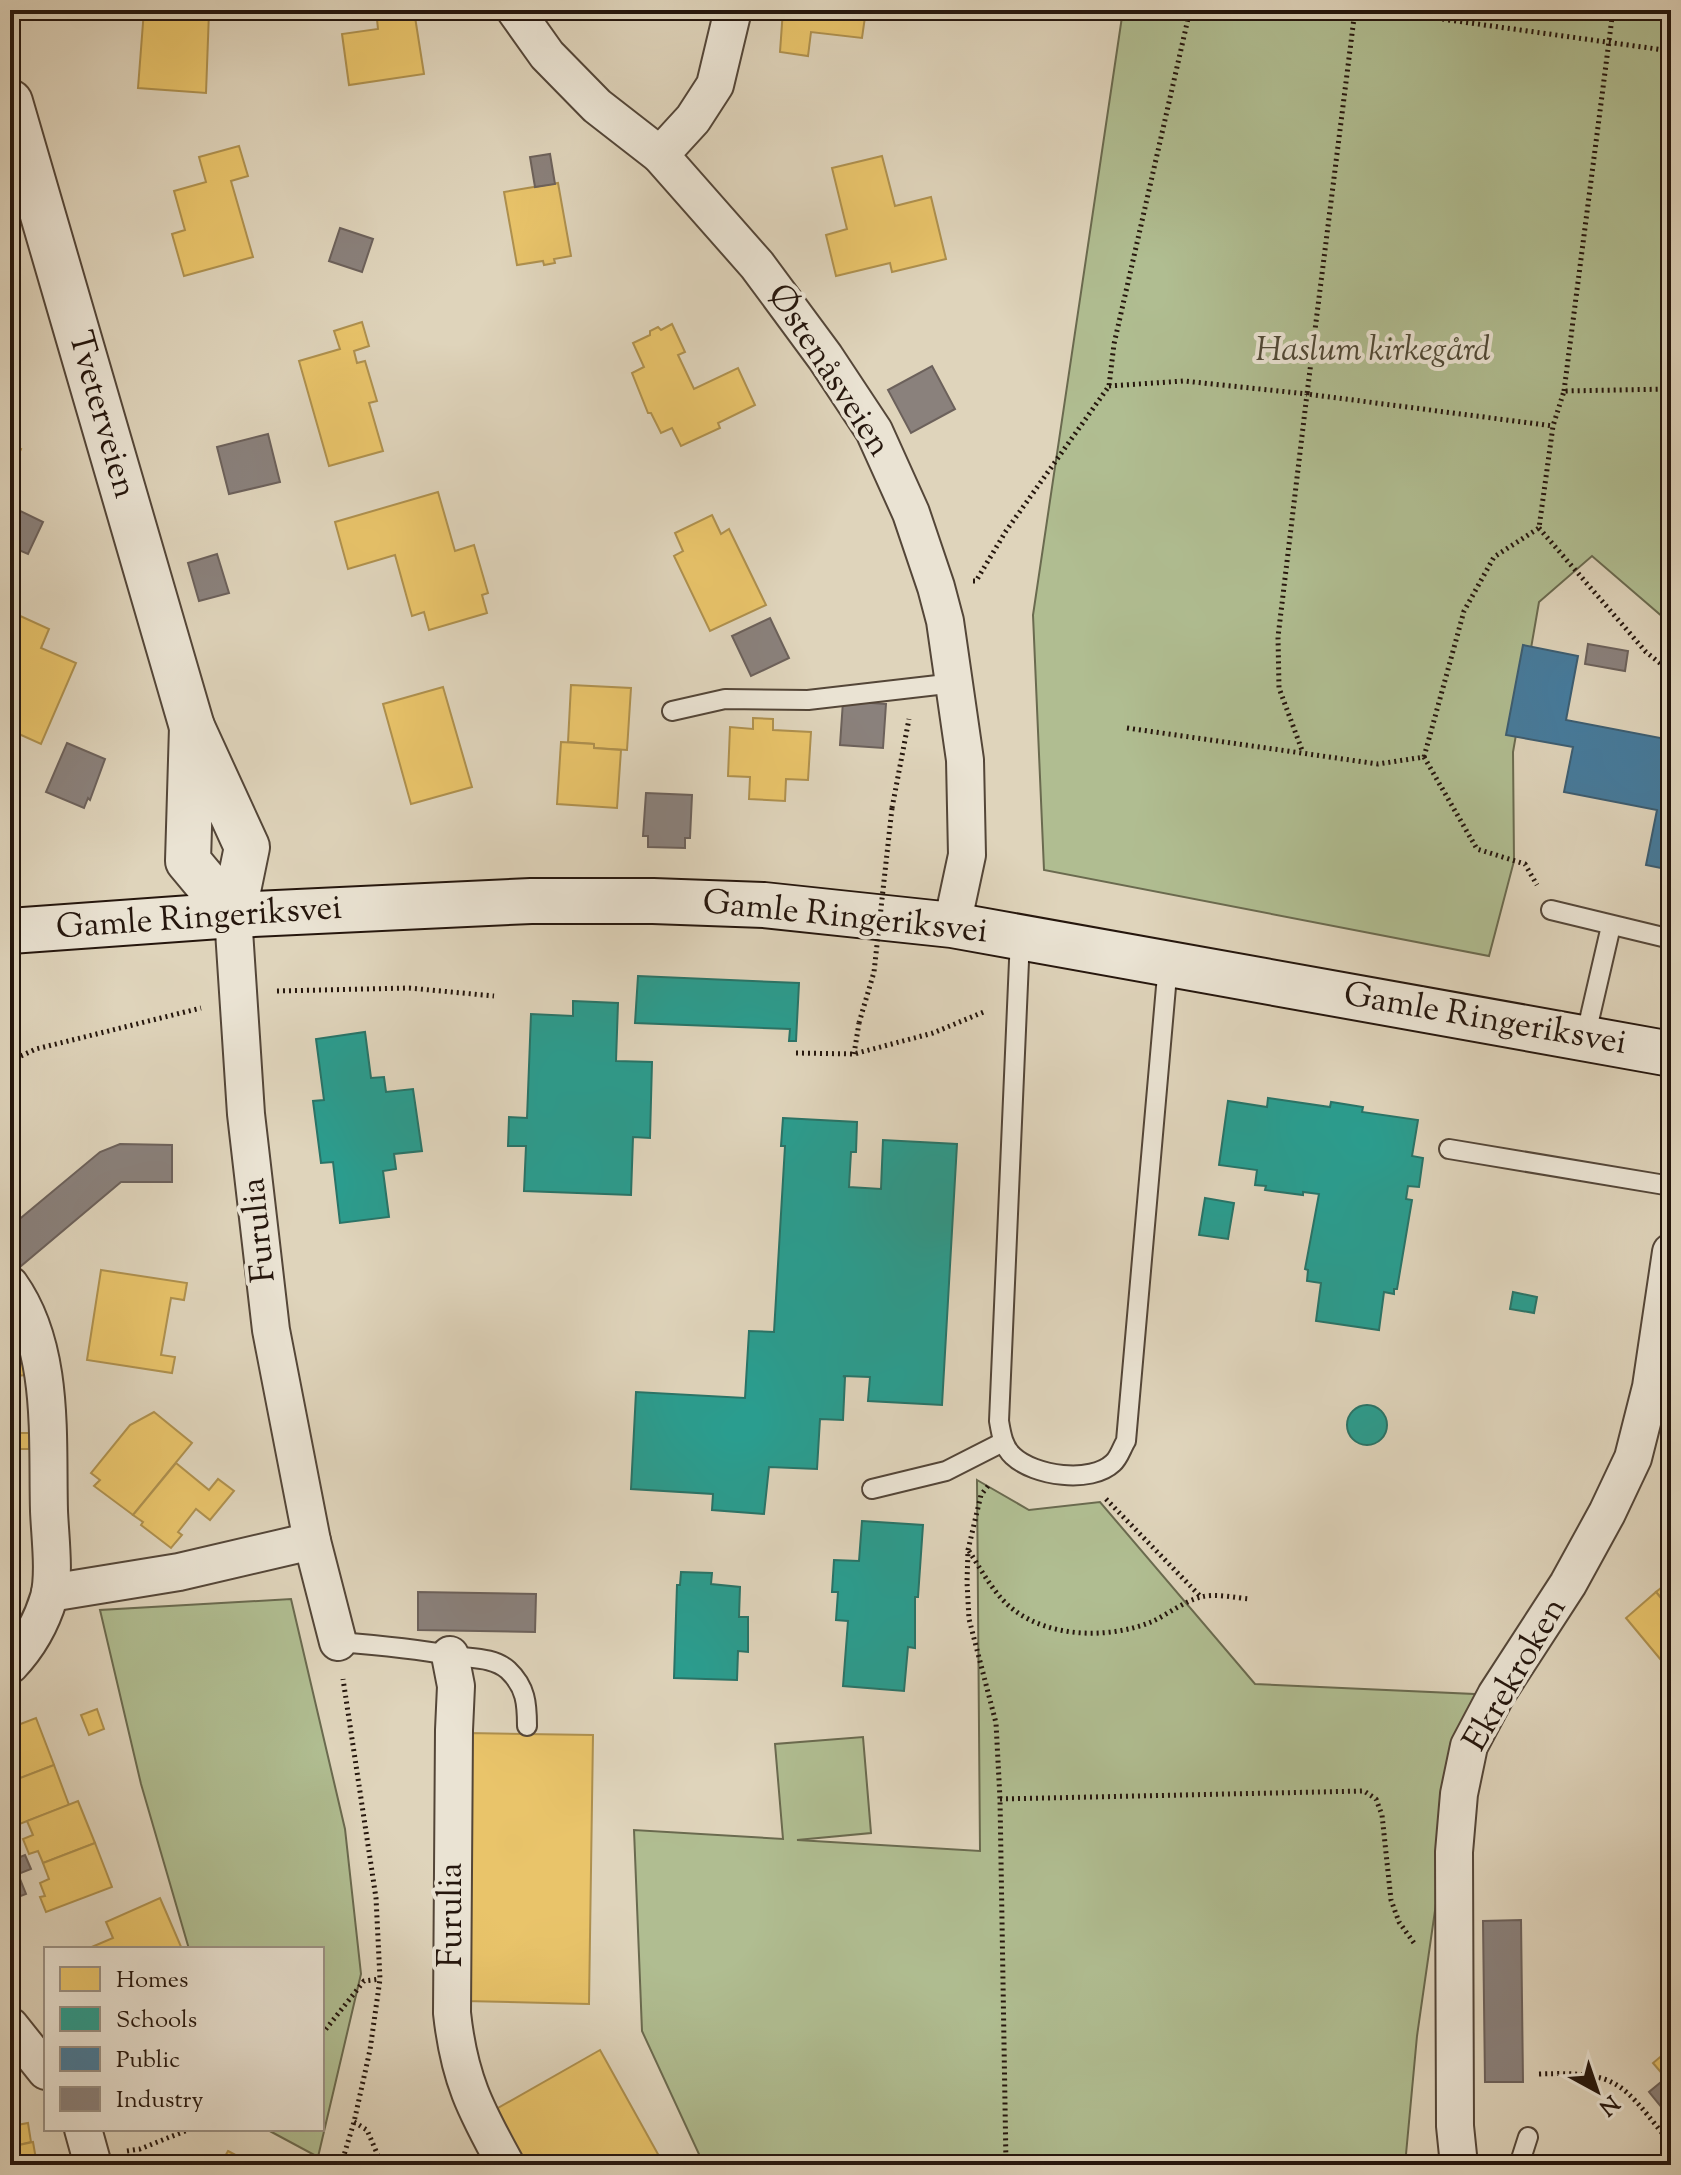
<svg xmlns="http://www.w3.org/2000/svg" width="1681" height="2175" viewBox="0 0 1681 2175" font-family="'Sorts Mill Goudy',serif">
  <style>
    .green { fill: #b0bd91; stroke: #6a6a4f; stroke-width: 2 }
    .homes { fill: #e9c46a; stroke: #ae904e; stroke-width: 2 }
    .schools { fill: #2a9d8f; stroke: #287468; stroke-width: 2 }
    .public { fill: #457b9d; stroke: #3b5d72; stroke-width: 2 }
    .industry { fill: #8a817c; stroke: #6c615b; stroke-width: 2 }
    .lines { fill: none; stroke-linecap: round; stroke-linejoin: round }
    .service-casing { stroke: #544638; stroke-width: 22 }
    .minor-casing { stroke: #544638; stroke-width: 40 }
    .tertiary-casing { stroke: #544638; stroke-width: 48 }
    .secondary-casing { stroke: #25160d; stroke-width: 48 }
    .path { stroke: #25160d; stroke-width: 5; stroke-dasharray: 2 4; stroke-linecap: butt }
    .service { stroke: #eae3d3; stroke-width: 18 }
    .minor { stroke: #eae3d3; stroke-width: 36 }
    .tertiary { stroke: #eae3d3; stroke-width: 44 }
    .secondary { stroke: #eae3d3; stroke-width: 44 }
    .path-bridge { stroke: #25160d; stroke-width: 5; stroke-dasharray: 2 4; stroke-linecap: butt }
    .labels { text-anchor: middle; dominant-baseline: central; stroke-width: 8; stroke-linejoin: round; paint-order: stroke }
    .park-label { font-size: 34px; font-style: italic; fill: #4f4835; stroke: #eae3d3 }
    .street-label { font-size: 34px; fill: #25160d; stroke: #eae3d3 }
  </style>
  <rect width="100%" height="100%" fill="#dfd4bb"/>
  <filter id="stains"><feTurbulence type="fractalNoise" baseFrequency=".0025" numOctaves="4"/><feColorMatrix values="0 0 0 0 .2 0 0 0 0 .09 0 0 0 0 .02 0 0 0 .5 -.17"/></filter>
  <radialGradient id="worn" r=".72"><stop offset=".6" stop-color="#630" stop-opacity="0"/><stop offset="1" stop-color="#630" stop-opacity=".3"/></radialGradient>
  <g class="green">
    <polygon points="1123,10 1671,10 1671,624 1592,556 1539,602 1513,752 1514,861 1489,956 1044,870 1033,615"/>
    <polygon points="977,1480 1029,1510 1100,1502 1255,1684 1496,1695 1451,1799 1417,2036 1405,2165 704,2165 642,2031 634,1830 783,1839 775,1744 863,1737 871,1833 797,1840 980,1851"/>
    <polygon points="291,1599 345,1829 361,1974 318,2157 266,2129 322,2129 322,1949 189,1949 141,1784 100,1610"/>
  </g>
  <g class="homes">
    <polygon points="144,10 209,12 206,93 138,88"/>
    <polygon points="376,10 436,10 436,13 415,17 424,74 349,85 342,34 378,29"/>
    <polygon points="783,10 866,10 862,38 811,32 808,56 780,52"/>
    <polygon points="239,146 248,176 231,181 253,257 184,276 172,234 185,230 174,191 206,182 199,157"/>
    <polygon points="882,156 895,206 931,197 946,259 892,272 890,263 836,276 826,235 847,229 832,168"/>
    <polygon points="558,183 571,256 554,259 555,263 544,265 543,261 517,265 504,192"/>
    <polygon points="362,322 369,346 354,351 357,363 365,361 377,401 369,403 383,451 329,466 299,361 340,349 334,331"/>
    <polygon points="672,324 685,352 678,355 694,389 738,368 755,405 718,423 720,428 681,446 672,428 661,433 651,413 648,413 632,373 644,367 633,343 650,335 650,331 658,327 661,330"/>
    <polygon points="10,444 21,449 10,474"/>
    <polygon points="438,492 455,551 474,545 488,593 482,595 487,613 429,630 424,612 412,616 395,555 348,569 335,522"/>
    <polygon points="712,515 721,534 729,529 766,605 710,631 674,556 683,551 675,533"/>
    <polygon points="18,615 49,629 41,648 76,663 41,744 10,730 10,648 14,638 10,635"/>
    <polygon points="571,685 631,688 627,750 594,748 594,744 568,742"/>
    <polygon points="443,687 472,787 411,804 383,704"/>
    <polygon points="753,718 773,719 773,730 811,732 808,780 786,779 785,801 749,799 750,777 728,776 730,727 753,729"/>
    <polygon points="561,742 594,744 594,748 621,750 617,808 557,804"/>
    <polygon points="101,1270 187,1283 184,1300 171,1298 161,1355 175,1357 172,1373 87,1360"/>
    <polygon points="10,1358 27,1358 27,1375 14,1376 15,1433 29,1433 29,1449 10,1449"/>
    <polygon points="154,1412 192,1443 133,1515 94,1486 100,1480 91,1473 130,1425"/>
    <polygon points="176,1463 209,1490 218,1479 234,1491 210,1520 196,1509 178,1532 182,1535 171,1548 141,1525 143,1522 133,1515"/>
    <polygon points="1671,1580 1671,1610 1656,1592"/>
    <polygon points="1656,1592 1671,1610 1671,1662 1666,1666 1626,1618"/>
    <polygon points="97,1709 104,1729 89,1735 81,1715"/>
    <polygon points="36,1718 54,1765 10,1782 10,1728"/>
    <polygon points="467,1733 593,1735 589,2004 464,2001"/>
    <polygon points="54,1765 69,1805 17,1825 10,1809 10,1782"/>
    <polygon points="78,1801 95,1843 43,1863 38,1851 29,1854 23,1839 33,1835 27,1821"/>
    <polygon points="95,1843 112,1887 46,1912 40,1897 45,1896 40,1883 49,1879 43,1863"/>
    <polygon points="160,1898 182,1949 87,1949 113,1938 106,1922"/>
    <polygon points="1671,2048 1671,2084 1653,2063"/>
    <polygon points="600,2050 664,2165 518,2165 491,2112"/>
    <polygon points="11,2098 17,2125 28,2123 31,2142 10,2147"/>
    <polygon points="33,2142 37,2165 10,2165 10,2147"/>
    <polygon points="228,2151 254,2165 220,2165"/>
  </g>
  <g class="schools">
    <polygon points="638,976 799,983 796,1041 789,1041 790,1029 635,1023"/>
    <polygon points="573,1001 618,1003 616,1061 652,1062 650,1138 633,1137 631,1195 524,1191 526,1146 508,1146 509,1117 527,1118 531,1014 573,1016"/>
    <polygon points="365,1032 371,1078 384,1077 386,1092 413,1089 422,1151 394,1154 396,1169 383,1171 389,1217 340,1223 333,1162 321,1163 313,1101 324,1100 316,1039"/>
    <polygon points="1268,1098 1330,1107 1331,1102 1363,1107 1362,1112 1418,1120 1412,1156 1423,1158 1419,1187 1408,1186 1406,1199 1412,1200 1397,1289 1394,1289 1394,1294 1384,1292 1379,1330 1316,1321 1321,1283 1307,1281 1308,1270 1305,1269 1319,1194 1303,1192 1303,1195 1265,1190 1266,1186 1255,1185 1257,1170 1219,1165 1228,1101 1267,1107"/>
    <polygon points="783,1118 857,1122 856,1152 851,1152 849,1187 881,1189 883,1140 957,1144 942,1405 868,1401 870,1377 843,1376 845,1377 843,1420 820,1419 817,1469 769,1467 764,1514 712,1510 713,1494 631,1489 636,1392 745,1398 749,1331 774,1332 785,1146 781,1146"/>
    <polygon points="1205,1198 1234,1203 1228,1239 1199,1235"/>
    <polygon points="1513,1292 1537,1297 1534,1313 1510,1309"/>
    <circle cx="1367" cy="1425" r="20"/>
    <polygon points="862,1521 923,1525 918,1597 915,1597 915,1648 908,1647 904,1691 843,1686 848,1621 836,1620 838,1592 832,1592 834,1560 859,1561"/>
    <polygon points="681,1572 712,1573 711,1584 740,1587 739,1617 748,1617 748,1652 738,1651 737,1680 674,1678 677,1585 680,1585"/>
  </g>
  <polygon class="public" points="1523,645 1578,656 1566,720 1671,740 1671,870 1646,865 1657,810 1564,792 1573,747 1506,735"/>
  <g class="industry">
    <polygon points="550,154 555,184 535,187 530,157"/>
    <polygon points="340,228 373,239 362,272 329,261"/>
    <polygon points="932,366 955,409 911,433 888,390"/>
    <polygon points="268,434 280,482 229,494 217,447"/>
    <polygon points="10,506 43,522 28,554 12,547 10,550"/>
    <polygon points="217,554 229,593 199,601 188,563"/>
    <polygon points="770,618 789,658 751,676 732,636"/>
    <polygon points="1588,644 1628,651 1625,671 1585,664"/>
    <polygon points="843,701 886,704 883,748 840,745"/>
    <polygon points="67,743 105,759 90,800 88,798 84,808 46,792"/>
    <polygon points="646,793 692,795 690,838 685,838 685,848 648,847 648,836 643,836"/>
    <polygon points="120,1144 172,1145 172,1182 121,1182 21,1266 10,1252 10,1227 100,1152"/>
    <polygon points="418,1592 536,1594 535,1632 418,1630"/>
    <polygon points="25,1855 31,1869 18,1874 26,1894 10,1900 10,1861"/>
    <polygon points="1521,1920 1523,2082 1485,2082 1483,1921"/>
    <polygon points="1666,2078 1671,2084 1671,2119 1649,2092"/>
  </g>
  <g class="lines">
    <defs>
      <g id="service">
        <polyline points="672,711 725,699 808,700 955,683"/>
        <polyline points="1551,910 1671,939"/>
        <path d="M1020,938L999,1421C1001,1433 1003,1447 1013,1456C1034,1476 1091,1484 1113,1463C1119,1458 1122,1447 1126,1441L1168,964"/>
        <polyline points="1585,1038 1611,926"/>
        <polyline points="1449,1149 1671,1186"/>
        <polyline points="872,1489 946,1471 1003,1442"/>
        <path d="M338,1642C375,1645 412,1648 449,1655C468,1659 492,1656 508,1670C526,1687 527,1704 527,1726"/>
        <polyline points="1519,2165 1528,2137"/>
      </g>
      <g id="minor">
        <polyline points="515,10 547,55 597,106 660,155"/>
        <polyline points="733,10 715,85 693,119 660,155 757,265 825,357 874,431 911,513 936,587 945,621 965,760 967,855 952,925"/>
        <polyline points="233,915 246,1114 271,1330 312,1541 338,1642"/>
        <path d="M10,1285C55,1348 47,1437 49,1511C50,1536 55,1574 49,1597C41,1624 29,1645 10,1665"/>
        <polyline points="50,1593 179,1572 312,1541"/>
        <path d="M450,1655L456,1686L454,1730L452,2013C459,2078 475,2109 506,2165"/>
        <polyline points="10,2026 46,2071"/>
        <polyline points="83,2129 93,2165"/>
        <polyline points="1459,2165 1455,2126 1454,1852 1459,1794 1469,1746 1496,1695 1568,1584 1607,1513 1633,1458 1651,1387 1671,1252"/>
      </g>
      <g id="tertiary">
        <polyline points="10,102 192,727"/>
        <polygon points="192,727 247,847 233,915 188,861"/>
      </g>
      <polyline id="secondary" points="10,931 233,915 531,901 653,901 764,905 952,925 1671,1054"/>
    </defs>
    <use href="#service" class="service-casing"/>
    <use href="#minor" class="minor-casing"/>
    <use href="#tertiary" class="tertiary-casing"/>
    <use href="#secondary" class="secondary-casing"/>
    <g class="path">
      <polyline points="1355,10 1307,394 1553,426"/>
      <polyline points="1377,10 1671,51"/>
      <polyline points="1109,386 1184,381 1307,394 1278,637 1279,688 1303,753"/>
      <polyline points="1564,391 1613,10"/>
      <polyline points="1539,528 1646,652 1671,672"/>
      <polyline points="973,581 976,581 1006,531 1109,386 1114,344 1190,10"/>
      <polyline points="1127,728 1378,764 1424,757 1477,849 1525,864 1537,885"/>
      <polyline points="1424,757 1464,611 1494,557 1539,528 1553,426 1564,391 1671,389"/>
      <polyline points="892,808 909,719"/>
      <polyline points="277,991 409,988 494,996"/>
      <polyline points="796,1053 854,1054 933,1033 986,1011"/>
      <polyline points="854,1054 859,1023"/>
      <polyline points="10,1061 36,1049 201,1008"/>
      <polyline points="988,1486 981,1495 968,1550 967,1582 969,1619 996,1723 1000,1799 1006,2165"/>
      <polyline points="1106,1499 1201,1597"/>
      <path d="M969,1551C982,1571 995,1596 1014,1610C1051,1638 1109,1639 1151,1622C1167,1615 1184,1601 1201,1597C1215,1593 1236,1598 1250,1599"/>
      <polyline points="1000,1799 1364,1791 1376,1799 1382,1815 1391,1900 1399,1922 1414,1943"/>
      <polyline points="322,2034 364,1981 380,1979"/>
      <path d="M1539,2074C1621,2071 1622,2084 1671,2144"/>
      <polyline points="354,2122 367,2130 382,2165"/>
      <polyline points="127,2151 140,2149 190,2129"/>
      <polyline points="341,2165 354,2122 370,2050 380,1979 376,1898 343,1679"/>
    </g>
    <use href="#service" class="service"/>
    <use href="#minor" class="minor"/>
    <use href="#tertiary" class="tertiary"/>
    <use href="#secondary" class="secondary"/>
    <polyline class="path-bridge" points="859,1023 874,972 892,808"/>
  </g>
  <g class="labels">
    <g class="park-label">
      <text x="1373" y="351">Haslum kirkegård</text>
    </g>
    <g class="street-label">
      <text transform="translate(828 371) rotate(57)">Østenåsveien</text>
      <text transform="translate(101 415) rotate(74)">Tveterveien</text>
      <text transform="translate(845 918) rotate(6)">Gamle Ringeriksvei</text>
      <text transform="translate(199 919) rotate(-4)">Gamle Ringeriksvei</text>
      <text transform="translate(1485 1020) rotate(10)">Gamle Ringeriksvei</text>
      <text transform="translate(260 1230) rotate(-96)">Furulia</text>
      <text transform="translate(1516 1675) rotate(-60)">Ekrekroken</text>
      <text transform="translate(452 1915) rotate(-90)">Furulia</text>
    </g>
  </g>
  <rect width="1681" height="2175" fill="none" stroke="#dfd4bb" stroke-width="40"/>
  <rect x="12" y="12" width="1657" height="2151" fill="none" stroke="#25160d" stroke-width="4"/>
  <rect x="20" y="20" width="1641" height="2135" fill="none" stroke="#25160d" stroke-width="2"/>
  <rect x="44" y="1947" width="280" height="184" fill="#eae3d3" stroke="#9b9184" stroke-width="2"/>
  <rect x="60" y="1967" width="40" height="24" fill="#e9c46a" stroke="#9b9184" stroke-width="2"/>
  <text x="116" y="1987" font-size="24" fill="#25160d">Homes</text>
  <rect x="60" y="2007" width="40" height="24" fill="#2a9d8f" stroke="#9b9184" stroke-width="2"/>
  <text x="116" y="2027" font-size="24" fill="#25160d">Schools</text>
  <rect x="60" y="2047" width="40" height="24" fill="#457b9d" stroke="#9b9184" stroke-width="2"/>
  <text x="116" y="2067" font-size="24" fill="#25160d">Public</text>
  <rect x="60" y="2087" width="40" height="24" fill="#8a817c" stroke="#9b9184" stroke-width="2"/>
  <text x="116" y="2107" font-size="24" fill="#25160d">Industry</text>
  <g transform="translate(1597 2091) rotate(140)" stroke="#eae3d3" stroke-width="6" paint-order="stroke">
  <path d="M0-6L14 30L0 20L-14 30Z" fill="#25160d"/>
  <text y="-12" font-size="22" font-weight="bold" text-anchor="middle" fill="#25160d">N</text>
  </g>
  <rect width="100%" height="100%" filter="url(#stains)"/>
  <rect width="100%" height="100%" fill="url(#worn)"/>
</svg>
